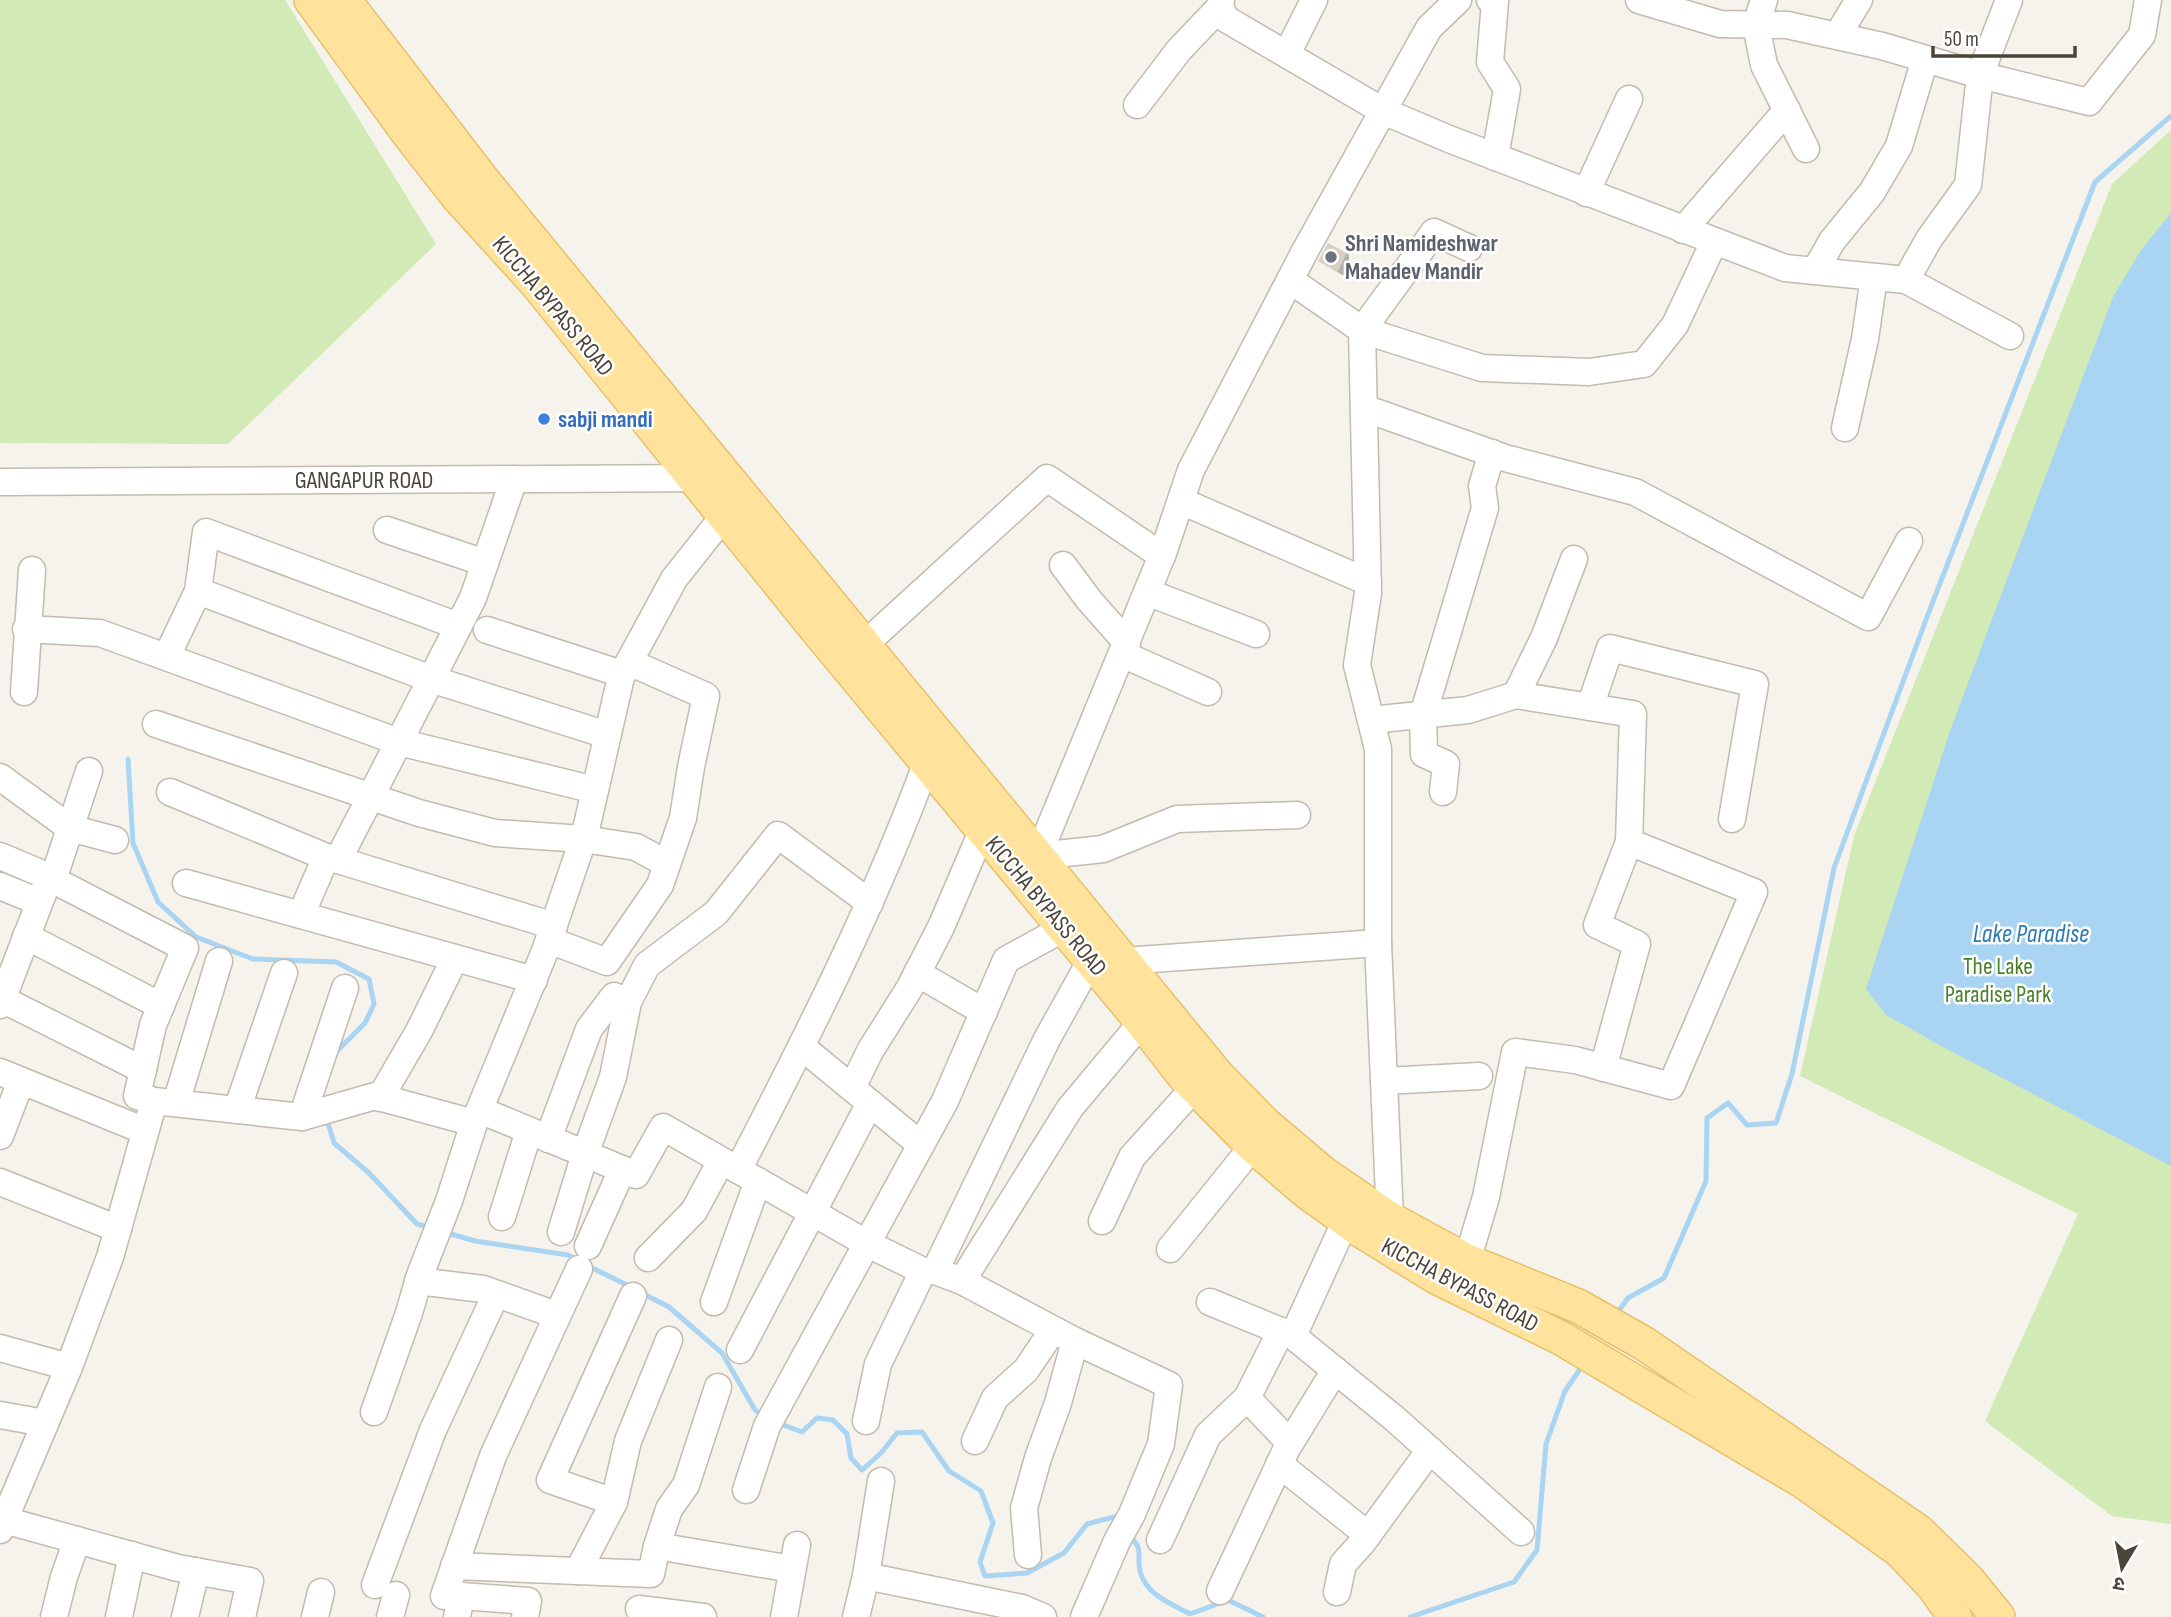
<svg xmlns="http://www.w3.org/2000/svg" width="2171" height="1617" viewBox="0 0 2171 1617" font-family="'Sofia Sans Condensed','Noto Sans Devanagari',sans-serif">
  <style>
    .green { fill: #d2eab5 }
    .water { fill: #a9d4f2 }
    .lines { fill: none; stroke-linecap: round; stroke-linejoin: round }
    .stream { stroke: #a9d4f2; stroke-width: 5 }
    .building { fill: #d8cfc1; filter: url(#shadow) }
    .minor-casing { stroke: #c2bbae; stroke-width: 29 }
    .major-casing { stroke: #e6c16a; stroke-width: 36 }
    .minor { stroke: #fff; stroke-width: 26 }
    .major { stroke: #ffe39c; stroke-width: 33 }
    .worship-dot { fill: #6b7280; stroke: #fff; stroke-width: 2.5 }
    .shop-dot { fill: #3f7fe0; stroke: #fff; stroke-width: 2.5 }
    .labels { text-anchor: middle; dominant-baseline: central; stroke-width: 5; stroke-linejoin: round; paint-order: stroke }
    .worship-label { font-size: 24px; font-weight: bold; fill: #5b616d; stroke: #fff; text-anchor: start }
    .street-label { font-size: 24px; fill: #4b4439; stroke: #fff }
    .shop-label { font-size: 24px; font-weight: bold; fill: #366cbe; stroke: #fff; text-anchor: start }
    .park-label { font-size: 24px; fill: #4a7f2a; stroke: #fff }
    .water-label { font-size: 26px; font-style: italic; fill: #2e7ab2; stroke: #fff }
  </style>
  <defs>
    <filter id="shadow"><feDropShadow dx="7" dy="4" stdDeviation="0" flood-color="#0004"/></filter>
  </defs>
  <rect width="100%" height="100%" fill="#f6f3ec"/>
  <g class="green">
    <polygon points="0,0 285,0 436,244 228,444 0,443"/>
    <polygon points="2171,130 2171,1524 2112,1516 1985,1421 2078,1214 1800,1076 1854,836 2112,184"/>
  </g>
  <polygon class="water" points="2171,213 2171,1166 1943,1047 1886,1015 1866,989 1950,731 2113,297 2141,250"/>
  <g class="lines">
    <g class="stream">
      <polyline points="128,759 133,843 158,902 196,937 253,959 336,962 369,979 374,1004 365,1023 336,1052"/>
      <polyline points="326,1117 334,1143 369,1173 417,1224 431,1228"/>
      <polyline points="444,1232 475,1241 568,1255 578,1260"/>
      <polyline points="586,1265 631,1287"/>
      <polyline points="642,1293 669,1307 722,1353 755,1410 763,1415"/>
      <polyline points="1615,1316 1628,1298 1664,1278 1706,1181 1707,1118 1728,1103 1747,1125 1776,1123 1792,1074 1834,868 1927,617 2095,182 2171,116"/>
      <polyline points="778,1423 802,1432 817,1418 833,1420 847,1434 851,1458 862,1470 881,1453 897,1433 922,1432 949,1471 981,1491 993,1523 980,1562 985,1576 1027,1573 1064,1553 1087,1524 1114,1517 1118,1522"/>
      <path d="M1129,1535C1145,1552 1136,1552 1140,1571C1146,1595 1170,1603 1190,1614L1228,1600L1263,1617"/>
      <polyline points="1410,1617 1514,1582 1537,1550 1546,1444 1565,1391 1583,1365"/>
    </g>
  </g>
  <polygon class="building" points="1328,243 1346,253 1337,272 1318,261"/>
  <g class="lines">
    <defs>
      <g id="minor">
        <polyline points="1221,0 1220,7 1226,19 1383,111 1449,139 1785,268 1906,280 2010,336"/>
        <polyline points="1490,0 1495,2 1490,62 1507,89 1495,157"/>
        <polyline points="1639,0 1720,24 1787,25 1882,46 1980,75 2089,102 2142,35 2148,0"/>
        <polyline points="1764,0 1756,25 1764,65 1806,149"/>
        <polyline points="1837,36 1859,0"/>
        <polyline points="1287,54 1314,0"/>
        <polyline points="1137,105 1179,50 1220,7"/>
        <polyline points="1586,193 1629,99"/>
        <polyline points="1683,230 1787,110"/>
        <polyline points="1469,248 1434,232 1362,330 1482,368 1589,372 1644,364 1675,325 1714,242"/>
        <polyline points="1815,271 1832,241 1872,192 1899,146 1925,59"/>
        <polyline points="1290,280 1362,330 1368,593 1357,665 1378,749 1378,943 1390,1219"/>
        <polyline points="1906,280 1929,239 1968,185 1980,75 2009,0"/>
        <polyline points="1364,408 1505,458 1635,492 1868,617 1909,541"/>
        <polyline points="1845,428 1865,339 1874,277"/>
        <polyline points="0,482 708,478"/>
        <polyline points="1181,501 1368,582"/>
        <polyline points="387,530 485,563"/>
        <polyline points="1063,565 1089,600 1127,643"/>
        <polyline points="198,591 431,679 607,735"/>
        <polyline points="1147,592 1256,634"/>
        <polyline points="26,629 100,633 399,742 595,790"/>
        <polyline points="487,630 622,674"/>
        <polyline points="864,645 1047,478 1162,556"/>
        <polyline points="1122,654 1208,692"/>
        <polyline points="167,656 198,591 206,532 458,626"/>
        <polyline points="24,692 32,570"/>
        <polyline points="1516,695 1544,638 1574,559"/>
        <polyline points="1590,707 1610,648 1755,684 1732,819"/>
        <polyline points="1371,720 1468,710 1516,695 1633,714 1629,842 1754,892 1671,1086 1575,1060 1515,1052 1486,1197 1467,1261"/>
        <polyline points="156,724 419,813 495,833 583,839 636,847 667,864"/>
        <polyline points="0,777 70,828 115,840"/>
        <polyline points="170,792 326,857"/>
        <polyline points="1443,792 1446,764 1424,754 1423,715 1485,508 1482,486 1492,453"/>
        <polyline points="1297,815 1177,819 1103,849 1038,856 1163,553 1191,470 1305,251 1429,28 1458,0"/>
        <polyline points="0,856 38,872 185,948 153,1025 137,1096 154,1101 302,1117 375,1096 474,1123"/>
        <polyline points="338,860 554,926"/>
        <polyline points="53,880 89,771"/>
        <polyline points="186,883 534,980"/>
        <polyline points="0,886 39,902"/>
        <polyline points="301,915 326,857 338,860 473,598 514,479"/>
        <polyline points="26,936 161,1006"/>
        <polyline points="549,940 607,962 660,885 683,818 691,767 706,696 629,662"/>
        <polyline points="1124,961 1378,943"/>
        <polyline points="917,973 984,1012"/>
        <polyline points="2,999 143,1070"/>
        <polyline points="0,1005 49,878"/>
        <polyline points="802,1047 921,1145"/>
        <polyline points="1603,1068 1637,944 1597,925 1629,842"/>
        <polyline points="0,1072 145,1131"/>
        <polyline points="1384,1081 1479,1076"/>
        <polyline points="852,1088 870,1051 909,989 941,927 983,829"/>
        <polyline points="380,1098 419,1031 455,958"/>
        <polyline points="176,1103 219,961"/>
        <polyline points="237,1110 284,973"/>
        <polyline points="480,1110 636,1175 663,1127 866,1243 923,1271 935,1271 962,1281 1075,1341 1169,1385 1161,1444 1132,1514 1117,1541 1084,1617"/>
        <polyline points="302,1117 345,988"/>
        <polyline points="0,1136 21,1081"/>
        <polyline points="548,1139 589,1029 614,996 628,1002"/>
        <path d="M738,1170C807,1037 875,903 927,762"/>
        <polyline points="0,1182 118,1229"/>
        <polyline points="502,1217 529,1131"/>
        <polyline points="1102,1221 1132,1157 1195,1087"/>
        <polyline points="561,1232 585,1154 613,1077 628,1002 647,965 716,913 778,835 870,903"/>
        <polyline points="588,1246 622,1170"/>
        <polyline points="1170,1249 1253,1146"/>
        <polyline points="648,1258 694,1211 721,1161"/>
        <polyline points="935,1271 1047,1039 1091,960"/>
        <polyline points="418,1281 483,1289 556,1315"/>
        <polyline points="962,1281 1070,1108 1142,1022"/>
        <polyline points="714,1302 758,1181"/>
        <polyline points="1210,1302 1293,1336 1395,1419 1521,1532"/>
        <polyline points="1293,1336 1346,1220"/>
        <polyline points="0,1348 69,1367"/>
        <polyline points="740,1350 870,1103"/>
        <polyline points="1247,1398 1290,1443"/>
        <polyline points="374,1412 409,1313 420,1275 449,1201 474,1123 545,951 585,834 621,677 674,579 735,502"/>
        <polyline points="0,1415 45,1423"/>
        <polyline points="866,1421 878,1364 923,1271"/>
        <polyline points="975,1441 995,1398 1026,1370 1053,1330"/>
        <polyline points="1279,1464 1368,1535"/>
        <polyline points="746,1490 767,1426 945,1101 1006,960 1064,928"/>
        <polyline points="614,1502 550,1480 633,1296"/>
        <polyline points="4,1520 178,1568 250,1581 242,1617"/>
        <polyline points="0,1530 69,1367 110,1257 154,1101"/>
        <polyline points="1160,1540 1208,1435 1247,1398 1281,1331"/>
        <polyline points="657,1546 792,1569"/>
        <polyline points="1028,1555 1024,1508 1038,1458 1058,1403 1075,1341"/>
        <polyline points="454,1566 651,1574 657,1546 669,1509 686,1485 718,1387"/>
        <polyline points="578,1571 614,1502 628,1441 669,1340"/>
        <polyline points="866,1576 1022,1608 1043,1617"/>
        <polyline points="375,1585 433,1430 496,1294"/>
        <polyline points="1220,1591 1286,1450 1335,1370"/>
        <polyline points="1337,1592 1343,1564 1362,1543 1430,1450"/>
        <polyline points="461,1596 444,1596 493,1456 579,1269"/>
        <polyline points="639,1609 703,1617"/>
        <polyline points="54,1617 64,1577 77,1540"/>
        <polyline points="119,1617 132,1555"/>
        <polyline points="185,1617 196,1571"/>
        <polyline points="315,1617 321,1592"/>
        <polyline points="390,1617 396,1595"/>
        <polyline points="457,1617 461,1596 528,1601 525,1617"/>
        <polyline points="784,1617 797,1545"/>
        <polyline points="856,1617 866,1576 881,1481"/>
      </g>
      <g id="major">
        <polyline points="311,0 408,133 458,197 537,284 817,630 1142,1022 1184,1076 1253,1146 1307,1192 1360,1230 1436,1277 1559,1337 1804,1482 1899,1550 1934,1587 1955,1617"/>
        <polyline points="344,0 485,183 1217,1075 1265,1124 1323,1173 1390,1219 1467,1261 1578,1306 1645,1344 1918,1531 1967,1579 1998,1617"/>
      </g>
    </defs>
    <use href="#minor" class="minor-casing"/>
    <use href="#major" class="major-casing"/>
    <use href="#minor" class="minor"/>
    <use href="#major" class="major"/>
  </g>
  <circle class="worship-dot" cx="1331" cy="257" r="7"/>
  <circle class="shop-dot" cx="544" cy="419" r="7"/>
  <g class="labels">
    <g class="worship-label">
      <text x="1345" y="243">Shri Namideshwar<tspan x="1345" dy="28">Mahadev Mandir</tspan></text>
    </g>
    <g class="street-label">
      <text transform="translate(553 306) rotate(50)">KICCHA BYPASS ROAD</text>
      <text x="364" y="480">GANGAPUR ROAD</text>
      <text transform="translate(1046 906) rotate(50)">KICCHA BYPASS ROAD</text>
      <text transform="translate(1460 1285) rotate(28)">KICCHA BYPASS ROAD</text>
    </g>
    <g class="shop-label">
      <text x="558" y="419">sabji mandi</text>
    </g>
    <g class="park-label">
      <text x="1998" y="966">The Lake<tspan x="1998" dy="28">Paradise Park</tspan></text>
    </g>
    <g class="water-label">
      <text x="2031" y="934">Lake Paradise</text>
    </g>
  </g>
  <g transform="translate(2122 1568) rotate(190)" stroke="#ffffff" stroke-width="5" paint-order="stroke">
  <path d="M0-5L12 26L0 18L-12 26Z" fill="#4b4439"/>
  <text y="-10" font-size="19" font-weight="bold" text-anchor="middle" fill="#4b4439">उ</text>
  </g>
  <path d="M1933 46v10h142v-10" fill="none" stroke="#4b4439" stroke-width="3.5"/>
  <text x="1944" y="46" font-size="21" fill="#4b4439" stroke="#ffffff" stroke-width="5" paint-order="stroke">50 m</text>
</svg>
